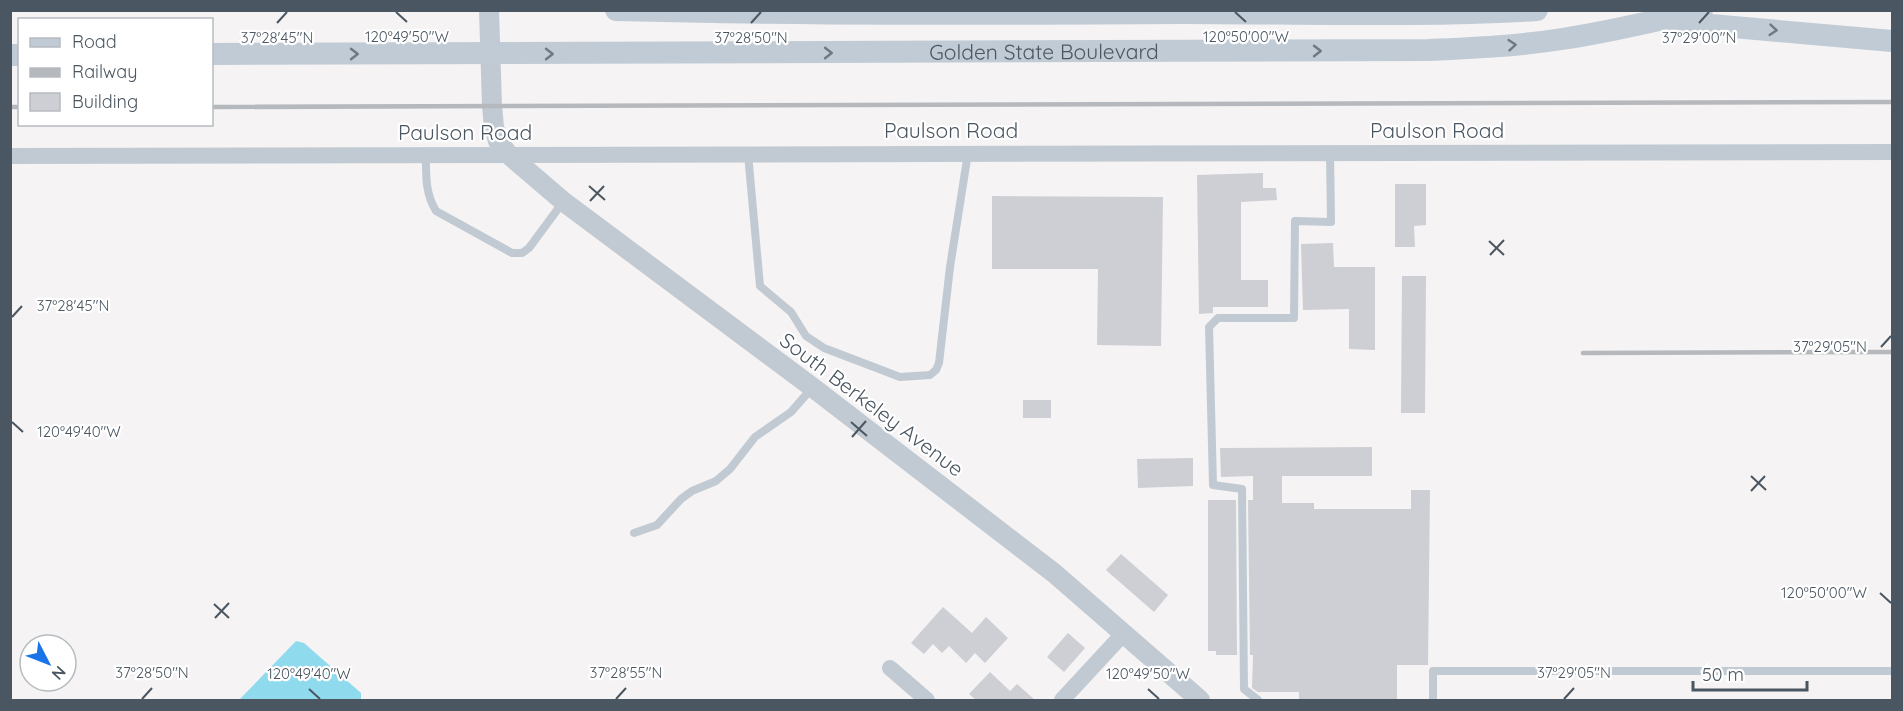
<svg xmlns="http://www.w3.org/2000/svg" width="1903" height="711" viewBox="0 0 1903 711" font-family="Quicksand,sans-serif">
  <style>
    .water { fill: #90daee }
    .building { fill: #cdcfd5 }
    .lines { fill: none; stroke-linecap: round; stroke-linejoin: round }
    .service { stroke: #c1cad2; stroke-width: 8 }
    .minor { stroke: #c1cad2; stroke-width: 16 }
    .tertiary { stroke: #c1cad2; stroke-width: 20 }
    .secondary { stroke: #c1cbd6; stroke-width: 22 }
    .rail { stroke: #b5b8bd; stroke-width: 4.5 }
    .oneway { stroke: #6e7984 }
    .ticks { fill: none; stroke: #4a5661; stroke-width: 2 }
    .labels { text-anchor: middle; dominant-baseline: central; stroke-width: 4.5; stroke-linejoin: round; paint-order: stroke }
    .street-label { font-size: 21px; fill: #4a5661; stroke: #fff }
    .ticks-label { font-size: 15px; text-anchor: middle; fill: #4a5661; stroke: #fff; stroke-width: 4.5; stroke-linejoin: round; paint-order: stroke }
  </style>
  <rect width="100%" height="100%" fill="#f5f3f3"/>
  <polygon class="water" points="296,641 304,643 361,693 361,700 239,700"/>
  <g class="building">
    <polygon points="1263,173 1263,188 1276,188 1277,200 1241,202 1241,280 1268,280 1268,307 1213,307 1213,313 1199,314 1197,175"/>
    <polygon points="1395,184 1426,184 1426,225 1414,226 1415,247 1395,247"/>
    <polygon points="992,196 1163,197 1161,346 1097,345 1098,269 992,269"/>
    <polygon points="1333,243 1334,267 1375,267 1375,350 1349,349 1349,309 1303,310 1301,244"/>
    <polygon points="1402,276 1426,276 1425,413 1401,413"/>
    <rect x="1023" y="400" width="28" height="18"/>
    <polygon points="1372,447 1372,476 1282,476 1282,503 1314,503 1314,509 1411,509 1411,490 1430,490 1428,665 1397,665 1397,700 1299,700 1299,692 1258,692 1252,688 1253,655 1250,655 1248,500 1253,500 1253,476 1221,477 1220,448"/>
    <polygon points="1193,458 1193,486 1138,488 1137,459"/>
    <polygon points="1208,500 1236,500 1237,655 1216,655 1216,651 1208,651"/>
    <polygon points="1121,554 1168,595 1154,612 1106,570"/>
    <polygon points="943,607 972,633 986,617 1008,638 985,663 975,653 966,663 949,646 942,653 933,644 924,654 911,643"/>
    <polygon points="1068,633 1085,648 1064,672 1047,657"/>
    <polygon points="990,672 1010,691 1017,684 1035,700 976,700 969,694"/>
  </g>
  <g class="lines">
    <g class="service">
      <polyline points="748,154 760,286 791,312 806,336 824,348 900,377 930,375 936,370 939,363 950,267 968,153"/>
      <path d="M426,155C426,175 425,193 436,211L512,253H522L529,248L563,202"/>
      <polyline points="634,533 657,525 681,499 692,491 716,481 730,469 755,437 791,412 812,388"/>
      <polyline points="1258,700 1244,689 1242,489 1213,485 1209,327 1218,318 1294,318 1295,221 1331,222 1330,153"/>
      <polyline points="1433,700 1433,671 1892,671"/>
    </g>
    <g class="minor">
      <polyline points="10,156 1892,152"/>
      <polyline points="890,668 927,700"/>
      <polyline points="1062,700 1124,633"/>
    </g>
    <polyline class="tertiary" points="489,10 492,106 494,127 498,141 508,154 564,202 812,387 1054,573 1200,700"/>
    <g class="secondary">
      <path d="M616,10C806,15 996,14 1185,13C1302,13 1420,17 1537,10"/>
      <polyline points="1678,25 1711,25 1892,41"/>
      <path id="s1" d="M212,54L1429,50C1474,48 1518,46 1562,39C1609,32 1655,21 1702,10"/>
      <polyline points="10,55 20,55"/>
    </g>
    <g class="rail">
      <polyline points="10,107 20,107"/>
      <polyline points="212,107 1892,102"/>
      <polyline points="1583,353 1892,352"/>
    </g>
  </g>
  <defs><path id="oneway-chevron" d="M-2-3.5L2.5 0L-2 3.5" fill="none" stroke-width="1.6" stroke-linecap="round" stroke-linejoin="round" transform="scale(1.5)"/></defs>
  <g class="oneway">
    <use href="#oneway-chevron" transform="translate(1773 30) rotate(5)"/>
    <use href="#oneway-chevron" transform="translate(1512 45) rotate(-5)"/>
    <use href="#oneway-chevron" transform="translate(1317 51)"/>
    <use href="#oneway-chevron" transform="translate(828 53)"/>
    <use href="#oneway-chevron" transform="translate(354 54)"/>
    <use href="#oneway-chevron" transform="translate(549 54)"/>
  </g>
  <path class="ticks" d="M396,12L407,22M1235,12L1246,22M277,23L287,12M751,23L761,12M1699,23L1709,12M589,186L605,200M590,201L604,186M1489,241L1504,255M1490,255L1504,240M12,317L22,306M1881,347L1891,336M12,422L23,432M851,422L867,436M852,437L866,421M1751,476L1766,490M1751,491L1765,476M1880,593L1891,603M214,604L229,618M215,618L229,603M309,689L320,699M1148,689L1159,699M142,699L152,688M616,699L626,688M1564,699L1574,688"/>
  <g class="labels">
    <g class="street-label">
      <text stroke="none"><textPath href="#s1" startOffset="832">Golden State Boulevard</textPath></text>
      <text x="951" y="130">Paulson Road</text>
      <text x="1437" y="130">Paulson Road</text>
      <text x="465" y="132">Paulson Road</text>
      <text transform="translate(872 404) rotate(37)">South Berkeley Avenue</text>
    </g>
  </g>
  <g class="ticks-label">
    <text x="1246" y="42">120°50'00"W</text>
    <text x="407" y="42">120°49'50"W</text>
    <text x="277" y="43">37°28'45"N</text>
    <text x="751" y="43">37°28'50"N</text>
    <text x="1699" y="43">37°29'00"N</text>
    <text x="73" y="311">37°28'45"N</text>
    <text x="1830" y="352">37°29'05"N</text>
    <text x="79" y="437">120°49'40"W</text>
    <text x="1824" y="598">120°50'00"W</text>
    <text x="152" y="678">37°28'50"N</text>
    <text x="626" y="678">37°28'55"N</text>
    <text x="1574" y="678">37°29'05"N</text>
    <text x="309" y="679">120°49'40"W</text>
    <text x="1148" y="679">120°49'50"W</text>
  </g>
  <rect width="1903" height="711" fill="none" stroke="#4a5661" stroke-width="24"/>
  <rect x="18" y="18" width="195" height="108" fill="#ffffff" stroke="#b7bbc0" stroke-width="1.5"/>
  <rect x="30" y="38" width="30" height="9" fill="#c1cbd6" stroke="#b7bbc0" stroke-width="1.5"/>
  <text x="72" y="48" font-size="18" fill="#4a5661">Road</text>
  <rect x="30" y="68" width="30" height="9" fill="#b5b8bd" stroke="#b7bbc0" stroke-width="1.5"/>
  <text x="72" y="78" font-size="18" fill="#4a5661">Railway</text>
  <rect x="30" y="93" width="30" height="18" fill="#cdcfd5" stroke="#b7bbc0" stroke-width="1.5"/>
  <text x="72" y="108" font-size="18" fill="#4a5661">Building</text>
  <g transform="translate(48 663) rotate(132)"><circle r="28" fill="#ffffff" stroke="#b7bbc0" stroke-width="1.5"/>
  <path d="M0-4.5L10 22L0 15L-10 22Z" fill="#1a73e8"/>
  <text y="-9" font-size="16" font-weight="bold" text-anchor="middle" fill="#4a5661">N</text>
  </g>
  <path d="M1693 681v9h114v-9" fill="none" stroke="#4a5661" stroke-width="3"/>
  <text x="1702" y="681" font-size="18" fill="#4a5661" stroke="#ffffff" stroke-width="4.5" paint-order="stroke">50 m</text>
</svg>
